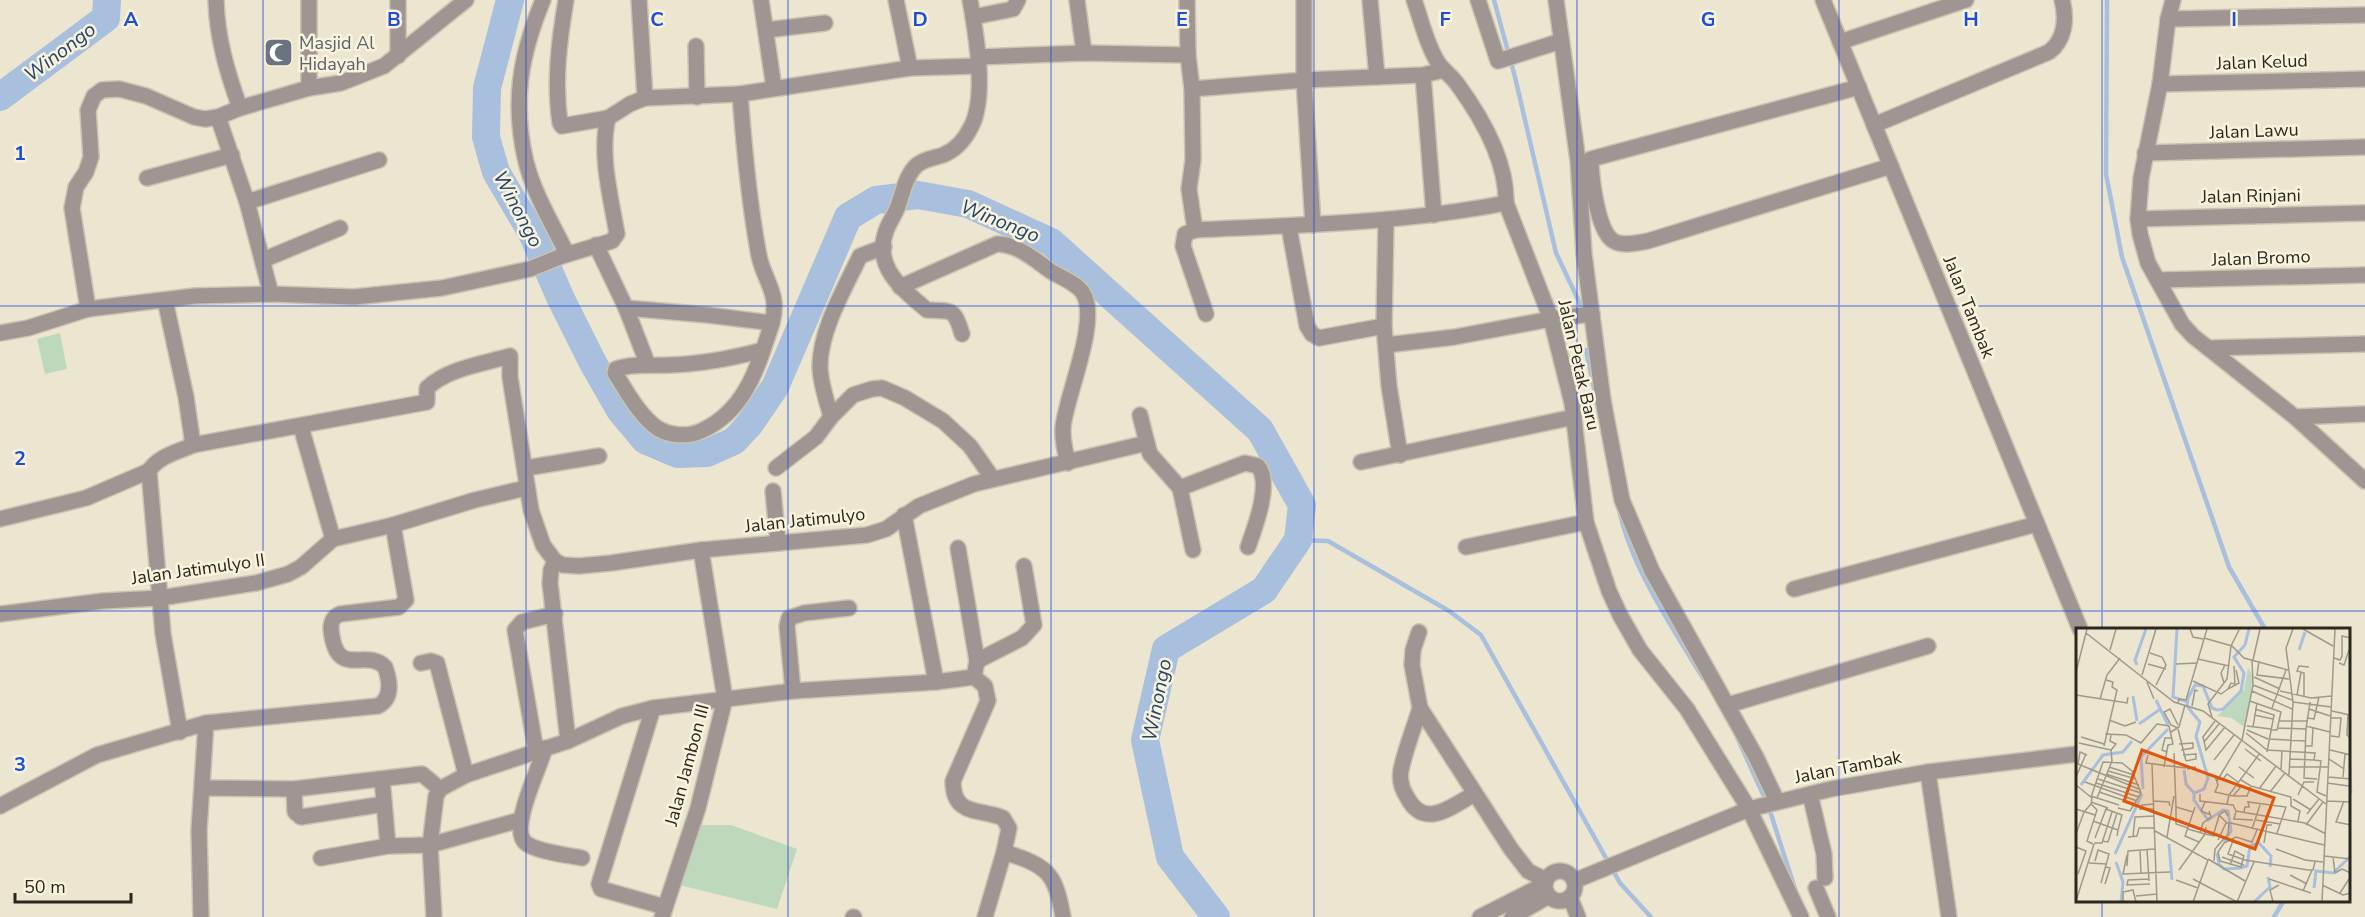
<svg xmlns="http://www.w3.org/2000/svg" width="2365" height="917" viewBox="0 0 2365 917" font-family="'Nunito Sans',sans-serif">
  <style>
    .green { fill: #bdd8bd }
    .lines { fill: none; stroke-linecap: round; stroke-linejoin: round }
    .stream { stroke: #a8bfdd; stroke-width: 4.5 }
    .river { stroke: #a8bfdd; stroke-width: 28 }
    .street-casing { stroke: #c9c3b0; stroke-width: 18 }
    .street { stroke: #9f9592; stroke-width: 15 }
    .grid { fill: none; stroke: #1d4ed8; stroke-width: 1.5; stroke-opacity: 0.55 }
    .labels { text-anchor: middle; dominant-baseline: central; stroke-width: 5; stroke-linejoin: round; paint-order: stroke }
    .worship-label { font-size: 18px; fill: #5b616d; stroke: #f9f3dd; text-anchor: start }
    .street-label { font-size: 18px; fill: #2b2820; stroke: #f9f3dd }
    .water-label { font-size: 20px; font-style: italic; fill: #24456d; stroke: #f9f3dd }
    .inset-river { fill: none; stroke: #a8bfdd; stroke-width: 3 }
    .inset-road { fill: none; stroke: #9f998a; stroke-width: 1.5 }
    .view { fill: #df570d; fill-opacity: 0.15; stroke: #df570d; stroke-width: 3 }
    .inset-edge { fill: none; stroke: #2b2820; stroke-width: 3 }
    .grid-label { font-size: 20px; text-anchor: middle; font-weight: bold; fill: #1d4ed8; stroke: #f9f3dd; stroke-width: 5; stroke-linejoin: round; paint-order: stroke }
  </style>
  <rect width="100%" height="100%" fill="#ece5d0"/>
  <g class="green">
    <polygon points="60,333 67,369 45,374 37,339"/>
    <polygon points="699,825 731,825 797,849 777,909 679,885"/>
  </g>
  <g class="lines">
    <g class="stream">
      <polyline points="1494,0 1515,77 1556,253 1584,312"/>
      <polyline points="2107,0 2106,174 2122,257 2229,567 2265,629"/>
      <polyline points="1586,350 1596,398"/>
      <path d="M1619,509C1631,567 1672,627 1703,678"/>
      <polyline points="1298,540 1328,541 1449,611 1481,635 1620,883 1651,917"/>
      <polyline points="2348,735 2350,792 2348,795"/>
      <polyline points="1737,737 1766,801"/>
      <polyline points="1769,808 1796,892"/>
      <polyline points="2274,917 2284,900"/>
    </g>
    <g class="river">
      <polyline points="510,0 487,88 486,137 496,172 532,233 561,299 593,363 620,410 645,440 678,454 707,453 734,441 749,425 775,387 848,217 876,200 918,195 968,204 1051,242 1260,430 1302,505 1298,540 1264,590 1166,649 1145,740 1170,857 1216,917"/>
      <polyline points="0,97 106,18 107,0"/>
    </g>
    <defs>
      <g id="street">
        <path d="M216,0C217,38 227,72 240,108"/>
        <polyline points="309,0 309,88"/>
        <polyline points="398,0 398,56"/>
        <path d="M543,0C520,56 512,103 526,162C534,194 553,225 567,254"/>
        <path d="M566,0C559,41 554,82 560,123L562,126L608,118"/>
        <polyline points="761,0 774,88"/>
        <polyline points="896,0 910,68"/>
        <polyline points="1077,0 1084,53"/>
        <polyline points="1187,0 1188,55 1192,89 1193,160 1189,189 1195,230"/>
        <polyline points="1304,0 1304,80 1313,225"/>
        <polyline points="1370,0 1377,77"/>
        <path d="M1414,0C1421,19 1426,43 1437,61C1442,70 1452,76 1458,85C1482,118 1507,161 1506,203"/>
        <polyline points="1478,0 1498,61 1561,41"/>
        <polyline points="1556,0 1578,161 1584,254 1603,400 1622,500 1652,571 1756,757 1777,801"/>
        <polyline points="1823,0 2080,629"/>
        <polyline points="2173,0 2168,19 2160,84 2141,178 2138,219 2140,234 2148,263 2182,324 2193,336 2295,417 2365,481"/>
        <polyline points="973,17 1013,9 1018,0"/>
        <polyline points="2168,19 2365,15"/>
        <polyline points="766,30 825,23"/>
        <polyline points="1840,42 1966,0"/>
        <polyline points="696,46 697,97"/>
        <polyline points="979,57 1084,53 1188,55"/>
        <polyline points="1423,75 1434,215"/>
        <polyline points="2160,84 2365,79"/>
        <path d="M1859,87L1591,159C1591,177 1597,228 1612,240C1621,247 1637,243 1648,241L1891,166"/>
        <polyline points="1192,89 1304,80 1423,75 1444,70"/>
        <polyline points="645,98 740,94"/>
        <polyline points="218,117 247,202 271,294"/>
        <path d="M1874,125L2049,52C2065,40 2067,19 2062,0"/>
        <polyline points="2145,153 2365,147"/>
        <polyline points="147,178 232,155"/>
        <polyline points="247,202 379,160"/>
        <polyline points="2138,219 2365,213"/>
        <polyline points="1386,220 1384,326 1389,386 1400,455"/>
        <polyline points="1289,227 1307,326 1312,334 1319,338 1384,326"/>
        <path d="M596,245L626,308L708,315L772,323C758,366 746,411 701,431C688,437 670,436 657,428C639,415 627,392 615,373L616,369C633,363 653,366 671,365C703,364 733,358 763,350"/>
        <polyline points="263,260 340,228"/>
        <polyline points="2158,280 2365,275"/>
        <path d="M900,287L997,244C1017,244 1034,259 1049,270C1059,277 1077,283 1083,293C1100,320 1066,396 1063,427C1062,439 1065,451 1068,463"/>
        <polyline points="165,300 186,397 193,445"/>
        <polyline points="626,308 648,365"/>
        <polyline points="88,309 72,208 76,187 86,172 91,157 88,110 94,96 102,90 119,89 146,96 194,117 205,119 218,117 240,108 309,88 341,83 384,66 466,0"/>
        <path d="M1206,314L1183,246L1185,234L1195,230C1300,225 1403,223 1506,203L1551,319L1572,403L1586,522L1609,591L1620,615L1640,650L1687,709L1749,809L1801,917"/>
        <path d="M772,323C780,293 765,283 759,256C749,203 744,148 740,94L910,68L978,66"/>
        <path d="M0,333L28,328L88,309L195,296L271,294L354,297L442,288L530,269L562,256L612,241L617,234C611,198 599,154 608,118L630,104L645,98L639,0"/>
        <path d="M962,334C954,306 951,312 927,310C903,290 873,267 886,231C889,222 895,215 898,206C903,192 906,175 917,165C924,159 934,158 943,155C956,150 965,139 971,127C987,97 976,33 970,0"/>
        <polyline points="1386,345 1455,337 1551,319 1592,314"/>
        <polyline points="2208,348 2365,344"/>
        <polyline points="1140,415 1147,443"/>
        <path d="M831,417C827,401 820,383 820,366C820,330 845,288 860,256L884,247"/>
        <polyline points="2295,417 2365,414"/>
        <polyline points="301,427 333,539"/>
        <polyline points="1361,462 1574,417"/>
        <polyline points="526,468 599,456"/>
        <polyline points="776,468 816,437 831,417 853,395 872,389 882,388 905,398 943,421 970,446 993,479"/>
        <path d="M1180,488L1245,463L1258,466C1272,483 1255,527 1248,547"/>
        <polyline points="773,491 778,543"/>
        <polyline points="904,515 936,682"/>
        <polyline points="0,519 86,498 149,471"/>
        <polyline points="1466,547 1586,522"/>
        <polyline points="958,548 977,661 974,677"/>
        <polyline points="555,561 551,570 550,583 568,741"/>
        <polyline points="1794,589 2037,524"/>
        <polyline points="0,614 103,601 160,598 256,583 288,574 301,567 333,539 393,525 475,500 526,488"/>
        <polyline points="1419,632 1413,650 1412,665 1420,708 1511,849 1528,871 1546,880"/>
        <polyline points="977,661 1022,638 1034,625 1024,566"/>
        <polyline points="421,663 431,661 437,663 466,775"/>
        <polyline points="793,691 787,626 789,618 804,613 849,608"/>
        <polyline points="1728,705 1928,646"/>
        <path d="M1420,708C1414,728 1405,750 1401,770C1399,780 1402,789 1407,797C1424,830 1451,807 1474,794"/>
        <path d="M180,732L163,634L149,471C158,456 178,452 193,445L427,402V388C448,368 483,364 510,356V377L531,510L543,545L555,561L563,565L579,566L611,563L701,550L867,535L886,529L919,506L974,484L1147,443L1150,454L1180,488L1193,550"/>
        <path d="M545,748C540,768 507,831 527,844C539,852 567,855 582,858"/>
        <polyline points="536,751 515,630 522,622 555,614"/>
        <polyline points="1928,772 1949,917"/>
        <polyline points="382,779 388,846"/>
        <polyline points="203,788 294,789 422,774 440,789"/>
        <polyline points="294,789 295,812 301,817 384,804"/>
        <polyline points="1810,794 1824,854 1825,878"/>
        <path d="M0,806L97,755L206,723L378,706C393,698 390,681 385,667C365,647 336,681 331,629C331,621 333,617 340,614L399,607L406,600L393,525"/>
        <polyline points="321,858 388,846 430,845 520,820"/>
        <circle cx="1560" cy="886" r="15"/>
        <polyline points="1574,881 1749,809 1831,789 1928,772 2077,754"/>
        <polyline points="1816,888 1828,917"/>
        <polyline points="1570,897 1578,917"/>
        <path d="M665,907L601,889L599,884L653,708L793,691L936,682L974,677L985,686L988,701L953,781C953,817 980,808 1003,818L1009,828L1004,852C1047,866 1055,871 1063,917"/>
        <polyline points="201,917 199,830 206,723"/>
        <polyline points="434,917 430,845 436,796 440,789 466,775 568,741 622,716 653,708"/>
        <polyline points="662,917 698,808 725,699 701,550"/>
        <polyline points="853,917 854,917"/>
        <polyline points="985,917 1004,852"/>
        <polyline points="1480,917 1545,884"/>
        <polyline points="1512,917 1549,896"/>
      </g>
    </defs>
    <use href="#street" class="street-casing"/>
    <use href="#street" class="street"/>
  </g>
  <path class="grid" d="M263,0V917M526,0V917M788,0V917M1051,0V917M1314,0V917M1577,0V917M1839,0V917M2102,0V629M0,306H2365M0,611H2365M2102,900V917"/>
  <defs>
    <symbol id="mosque-square" viewBox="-11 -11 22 22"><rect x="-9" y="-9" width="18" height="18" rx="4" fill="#6b7280" stroke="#f9f3dd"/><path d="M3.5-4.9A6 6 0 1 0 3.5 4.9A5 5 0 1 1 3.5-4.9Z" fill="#fff"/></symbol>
  </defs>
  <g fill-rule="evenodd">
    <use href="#mosque-square" x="262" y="36" width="33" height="33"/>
  </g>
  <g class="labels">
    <g class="worship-label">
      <text x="299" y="43">Masjid Al<tspan x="299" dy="21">Hidayah</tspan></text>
    </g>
    <g class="street-label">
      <text transform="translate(2262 62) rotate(-2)">Jalan Kelud</text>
      <text transform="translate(2254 131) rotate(-2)">Jalan Lawu</text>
      <text transform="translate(2251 196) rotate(-1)">Jalan Rinjani</text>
      <text transform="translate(2261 258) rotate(-2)">Jalan Bromo</text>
      <text transform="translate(1969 307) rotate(68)">Jalan Tambak</text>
      <text transform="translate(1579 365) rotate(77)">Jalan Petak Baru</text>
      <text transform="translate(805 520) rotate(-6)">Jalan Jatimulyo</text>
      <text transform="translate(198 569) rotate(-8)">Jalan Jatimulyo II</text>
      <text transform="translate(687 765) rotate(-75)">Jalan Jambon III</text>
      <text transform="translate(1848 767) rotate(-11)">Jalan Tambak</text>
    </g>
    <g class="water-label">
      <text transform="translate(60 52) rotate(-37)">Winongo</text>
      <text transform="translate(518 209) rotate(62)">Winongo</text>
      <text transform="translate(1000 221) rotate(22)">Winongo</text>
      <text transform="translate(1157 700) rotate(-79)">Winongo</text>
    </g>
  </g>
  <g transform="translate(2076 628)">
    <rect width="274" height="274" fill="#ece5d0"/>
    <path d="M172,39L177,49L169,100L156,90L141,88L168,62Z" fill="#bdd8bd"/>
    <path class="inset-river" d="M101,1L97,69L112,74M223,22L229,4M61,37L59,32L70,1M57,68L61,93M80,72L92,97M63,96L83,82M108,142L110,156L118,165M5,157L27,127L47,124L56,113M67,161L65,129L92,101M148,214L155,203L152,183L147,182L132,192L118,172V165L128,161L132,150L120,108L124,94L111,78L112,70L119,57L127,58L136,80L141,82L147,81L165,63L168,45L158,29L169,17L173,1M93,216L96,252M141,225L143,236L148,241L165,240L171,238L174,218L183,215L195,228L194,239M39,226L66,166M40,234L47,254L45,274M238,260L240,243L257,245L275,228M178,274L194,259L192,249"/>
    <path class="inset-road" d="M114,1L117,9L127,11M227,1L257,18M10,5L98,74L127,83L250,176M128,10L156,18L168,30L212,42M34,22L40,1M74,25L86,29L90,37L80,57M258,30L264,32L266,28V8L275,10M122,31L153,38M177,32L184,1M183,33L181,47L213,51M263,35L268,37L273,22M72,36L90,41M100,36L121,35M158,38L159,57M0,44L11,1M66,47L80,1M178,49L204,61M117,53L145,66L152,61M71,54L78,71M148,55L145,45L149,37M159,56L155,55L152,61L163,55L160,42M177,57L216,72M176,63L216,81M204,63L235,70L255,68M0,67L51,75L52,69M221,67L225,44M228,68V45L221,43L223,38L233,39M24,71L31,47L44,30M174,73L205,84L201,102H194M217,74L255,79M102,75L103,71L110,72L131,1M116,78L119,62L122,63M196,80L210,42M179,81L198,87L191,124M233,81L254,88M256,83L274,87M272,86L271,107L275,111M178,87L197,91M136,89L132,76L151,51L155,18L163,2M231,90L238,91L243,69M33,92L49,98L60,94M139,93L127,109L130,122L149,99M203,93H231M102,97L94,81L88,84L95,97L102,100M171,98L195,101M230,98L254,104M177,99L181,75M201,100L230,101L228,150L241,151M102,101L110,133M230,101L234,74M171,102L192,111L230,113M95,104L103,99L109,77M170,105L191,122L239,125L238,132L214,131M29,106L50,107L65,115L81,96L93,98L97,116L92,117L88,139M35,107L34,113L40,116L35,122M255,108L263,109L264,101L265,90H255M5,109L28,116M166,112L177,57L176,32M128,114L143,96M3,115L35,122L36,133L21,170M103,116L117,115V120L105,122M28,118L41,62L36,59L37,54L30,52M230,118H236L237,99M169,121L185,133M254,122L275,127M91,124L86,122L89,110H96M98,125L100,179L117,184M11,127L4,124L2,136L65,162M72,127L70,135L110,140M107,127L120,126V131L110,133M253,131L268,141M138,132L158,107M238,132L245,133L241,164L250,168M76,136L81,274M33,139L58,147M163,139L178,150M213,139H252M111,141L120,139L111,140M205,141L206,123M32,143L60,151M30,146L63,157M213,147L217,74L210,20L217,1M139,148L142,157L139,164L157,168L164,160L161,157M0,149L10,126M252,149L275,151M267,149L269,126M22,151L65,165M147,151L151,146L162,154M165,152L175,158L215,169V178L224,183L222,193M141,153L165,113M9,154L61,173M20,155L63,169M251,155L273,158M0,157L16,170L15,176M183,161L200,138M23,164L59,176M194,164L209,145M124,166V173L157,177L160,183M222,167L228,154H238M15,168L43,177M158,168H171L175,158M15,169L27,134L46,135L56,143L65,165L54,183L42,180M217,171L235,182M78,173L93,174L94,178M251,173L275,174M268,173L260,194L275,197M15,174L32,180M129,174L125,183L135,187M15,176L21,182L11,213L17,216M78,176L66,177L64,181H78M151,176L153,167L184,125M100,179V196L112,200M119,179L109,208L123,214M0,181L19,187M160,183L229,195L250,206M160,183L158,191L177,192M168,184L169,179H173L172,174L210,179L201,205M231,186L243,171M180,192L204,196M17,193L42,202L41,208M151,195L143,187L149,183L152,188M230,197L247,174M112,201L129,206L130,199M176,201L184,177M79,203L132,232L117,274M124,205L127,195L135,189L133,183M0,206L8,184L15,176M137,208L143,188M52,209L61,208L63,200H79M57,209L59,189L78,188M91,209L98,168M19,210L30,181L46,187L42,202M158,210L152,226L169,232L232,242H237L239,234M142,212L150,195H155L248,217M26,213L32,214L41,185M18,215H26L36,184M188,215L191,197H196M0,219L10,223L2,246M71,221L73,253M200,221L229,232L247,234M64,222L65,245M51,227L47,246L94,244M248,228L275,231M146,229L168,237M257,229L259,245L266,241L275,245M132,231L169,253M19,233L22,222L33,226L25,255M138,233L139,221L152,206L153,195M144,233L142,224L148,215L160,209L176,214L181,202M144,233L165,239L168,227M13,235L31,236M154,237L159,223L168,228M51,238L52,223L79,221M103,242L129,206L139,208M214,247L231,256M73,251L52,252L51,257L74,256M117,251L161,274M193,251L235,265M100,252L122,260M29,256L34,240L30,239M246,257L267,267L275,265M227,263L236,242M264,265L275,248M60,268L81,266M0,273L18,216M50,274L47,273V264L57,262L60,274M161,274L178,234M197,274L194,262L203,257M246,274L259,1"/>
    <path class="view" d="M66,122L198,170L179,221L48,173Z"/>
    <rect width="274" height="274" class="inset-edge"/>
  </g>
  <g class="grid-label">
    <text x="131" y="26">A</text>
    <text x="394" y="26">B</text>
    <text x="657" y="26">C</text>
    <text x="920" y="26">D</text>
    <text x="1182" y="26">E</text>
    <text x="1445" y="26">F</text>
    <text x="1708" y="26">G</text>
    <text x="1971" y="26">H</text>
    <text x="2234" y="26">I</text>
    <text x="20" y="160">1</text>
    <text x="20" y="465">2</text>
    <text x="20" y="771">3</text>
  </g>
  <path d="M15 893v9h116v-9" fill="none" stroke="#2b2820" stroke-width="3"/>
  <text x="24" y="893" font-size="18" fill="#2b2820" stroke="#f9f3dd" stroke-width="4.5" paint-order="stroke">50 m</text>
</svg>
